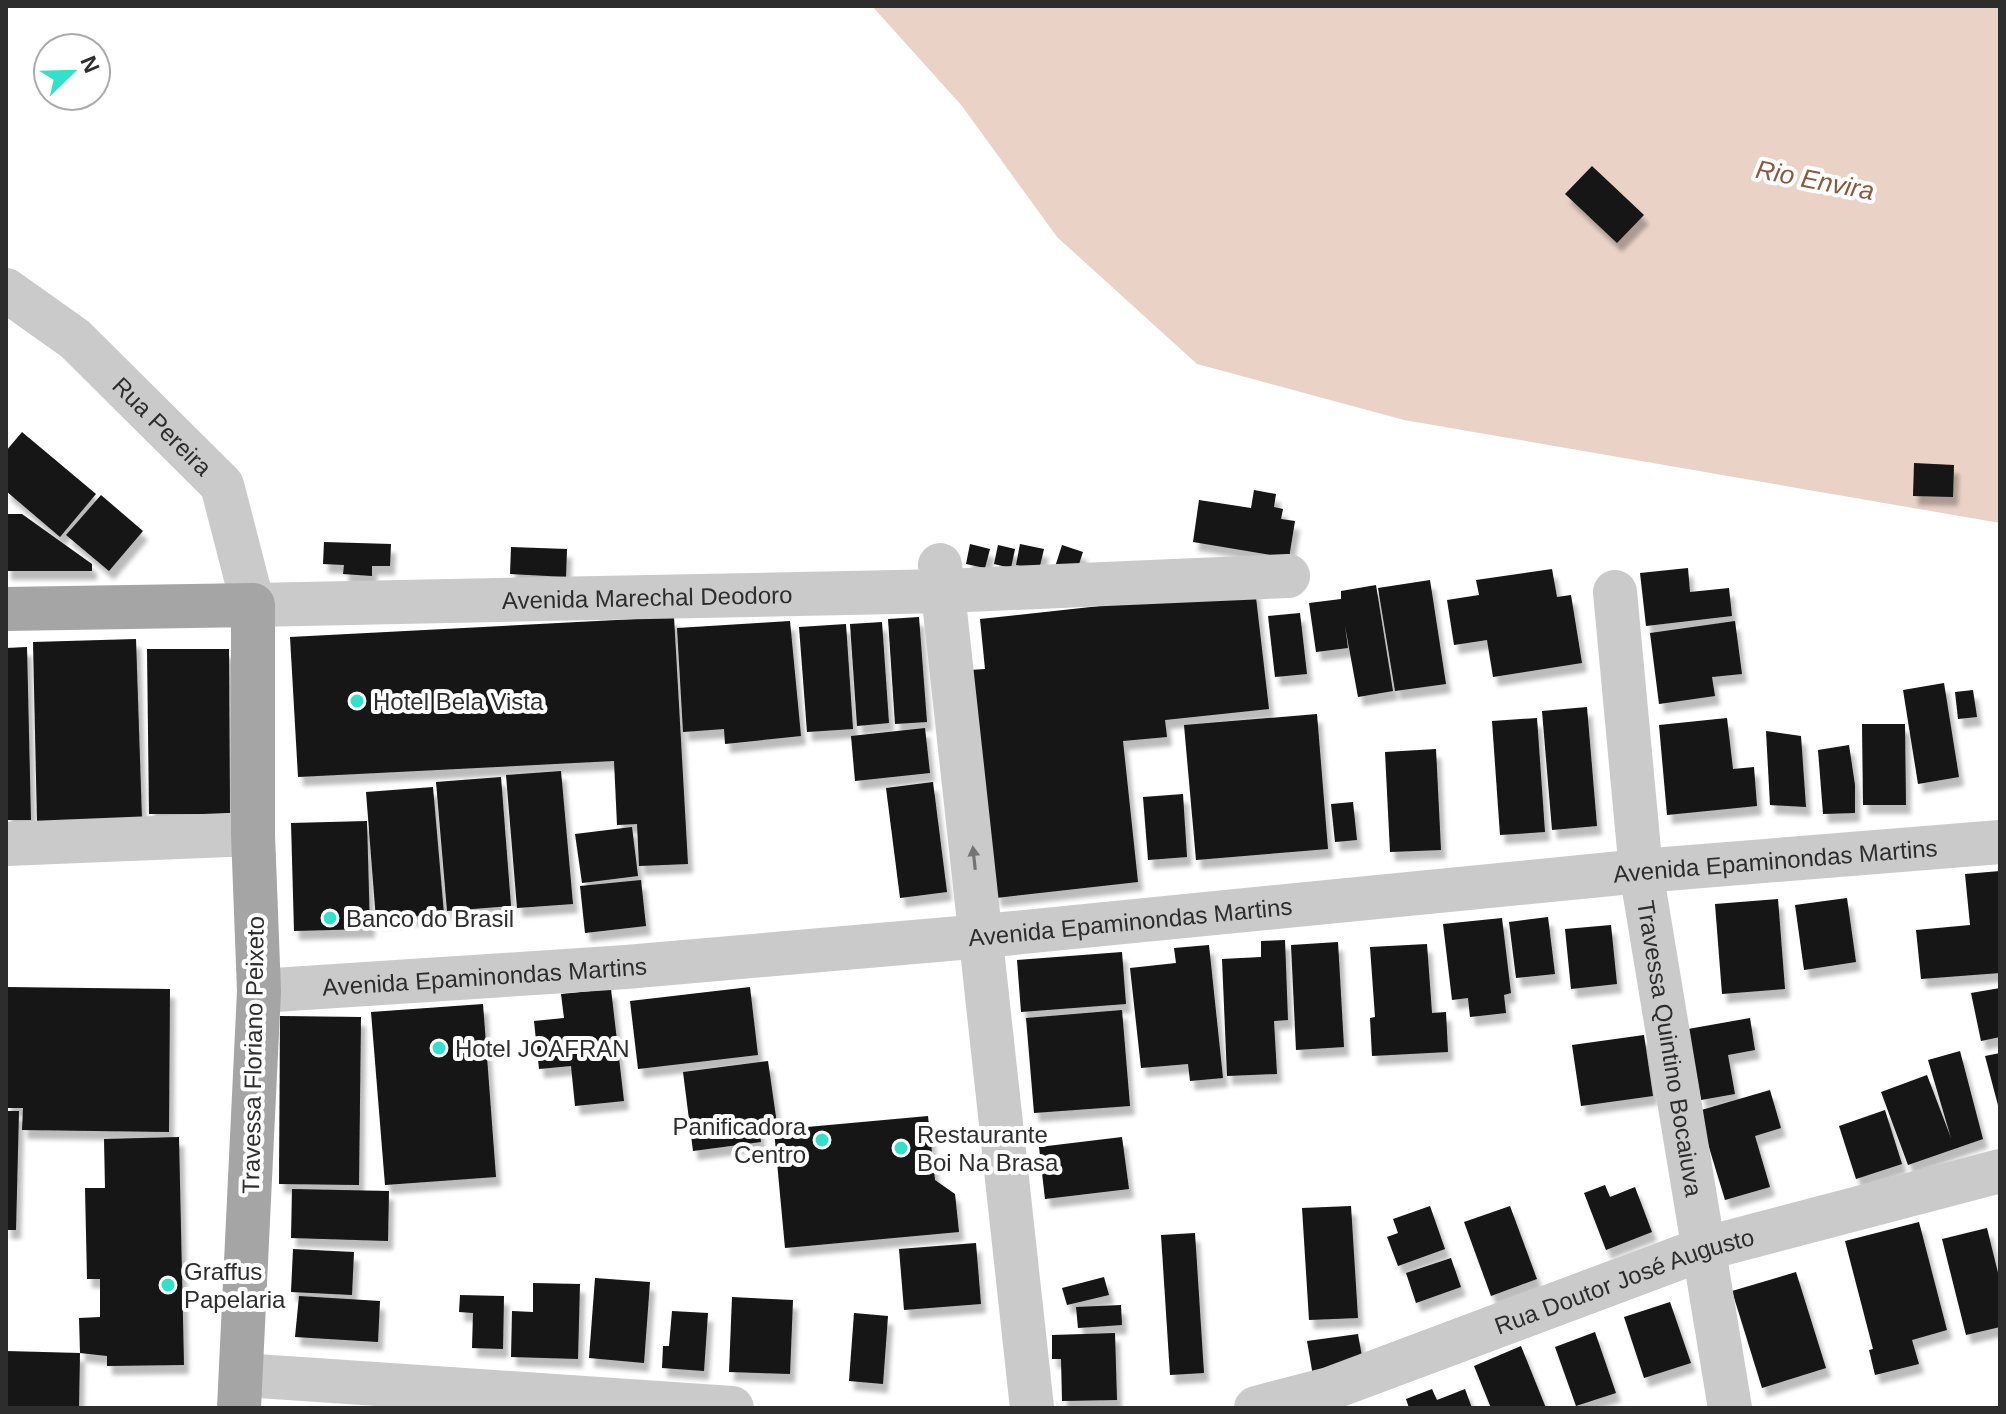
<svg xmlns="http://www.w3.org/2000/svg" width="2006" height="1414" viewBox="0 0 2006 1414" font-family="Helvetica,sans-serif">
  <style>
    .water { fill: #ead2c7 }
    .building { fill: #141414; filter: url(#shadow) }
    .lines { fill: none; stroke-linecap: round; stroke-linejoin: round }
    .minor { stroke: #cacaca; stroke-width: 44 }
    .major { stroke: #a5a5a5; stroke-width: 44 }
    .oneway { fill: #747474 }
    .poi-dot { fill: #32e1c9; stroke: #fff; stroke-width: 3 }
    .labels { text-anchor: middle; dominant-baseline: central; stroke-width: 8; stroke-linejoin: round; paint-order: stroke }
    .street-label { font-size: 24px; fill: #2d2d2d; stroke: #fff }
    .poi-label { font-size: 24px; fill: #2d2d2d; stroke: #fff; text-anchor: start }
    .water-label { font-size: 26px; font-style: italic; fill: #8d573d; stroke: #fff }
  </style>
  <defs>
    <filter id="shadow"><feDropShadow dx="5" dy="9" stdDeviation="2" flood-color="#0004"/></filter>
  </defs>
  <rect width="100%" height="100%" fill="#fff"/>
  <polygon class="water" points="872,6 2000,6 2000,523 1404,420 1197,364 1057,237 962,106"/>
  <g class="building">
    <polygon points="1592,166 1644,215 1617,243 1565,194"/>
    <polygon points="22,432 96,494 60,537 6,491 6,451"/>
    <polygon points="1914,463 1954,465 1953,497 1913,496"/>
    <polygon points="1254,490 1276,494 1274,507 1283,509 1281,519 1295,521 1289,558 1193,542 1199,500 1251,508"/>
    <polygon points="101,495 143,531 109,571 66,535"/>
    <polygon points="6,514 22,514 92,564 92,571 6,571"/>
    <polygon points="324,542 391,544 390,566 372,566 372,576 343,574 344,565 323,564"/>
    <polygon points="970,544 990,549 985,568 966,564"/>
    <polygon points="1020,544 1044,549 1039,570 1016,565"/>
    <polygon points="998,545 1015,549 1011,568 994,564"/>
    <polygon points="1062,545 1083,552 1076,573 1055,567"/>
    <polygon points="511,547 567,549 566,577 510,574"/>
    <polygon points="1688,568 1690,592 1729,588 1732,616 1646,626 1640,573"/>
    <polygon points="1552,569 1557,597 1571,595 1582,663 1493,677 1487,640 1454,645 1447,600 1479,595 1476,580"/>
    <polygon points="1430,580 1446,684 1395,691 1378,588"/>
    <polygon points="1376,585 1393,691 1358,697 1345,626 1348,648 1316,652 1309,603 1341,599 1341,591"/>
    <polygon points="1255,589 1269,709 1165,720 1167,737 1123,741 1138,882 996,898 970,670 985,669 980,619"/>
    <polygon points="1300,613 1307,674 1275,677 1268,616"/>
    <polygon points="674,617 688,864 639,866 637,824 617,825 614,761 298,777 290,637"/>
    <polygon points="919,617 927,722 895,724 888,619"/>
    <polygon points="790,621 801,736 725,744 724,729 683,732 677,628"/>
    <polygon points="1735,621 1742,674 1712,677 1715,696 1659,704 1650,633"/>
    <polygon points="882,622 889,723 857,726 850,624"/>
    <polygon points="846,624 853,729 807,732 799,627"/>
    <polygon points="136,639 142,819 37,822 33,642"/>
    <polygon points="27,647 31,820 6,820 6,648"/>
    <polygon points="147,649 229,649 230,814 149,814"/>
    <polygon points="1944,683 1959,777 1918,784 1903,690"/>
    <polygon points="1973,690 1977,717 1958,719 1955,692"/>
    <polygon points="1587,707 1597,826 1552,830 1542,711"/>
    <polygon points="1317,714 1328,849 1196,860 1184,725"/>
    <polygon points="1537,718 1545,832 1500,835 1492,721"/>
    <polygon points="1727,718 1733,769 1754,767 1757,806 1667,815 1659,725"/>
    <polygon points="1862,724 1905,724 1906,805 1863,805"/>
    <polygon points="925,728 930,773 855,781 851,736"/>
    <polygon points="1766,731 1801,736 1806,807 1770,805"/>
    <polygon points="1849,745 1855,785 1855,813 1823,814 1818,750"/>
    <polygon points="1436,749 1441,850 1390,852 1385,752"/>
    <polygon points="561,771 573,904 517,908 506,775"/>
    <polygon points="501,777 511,906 447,911 436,782"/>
    <polygon points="933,782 947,892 900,898 886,788"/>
    <polygon points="433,787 444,914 376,920 366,792"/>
    <polygon points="1183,794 1187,857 1148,860 1143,797"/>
    <polygon points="1353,802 1357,840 1335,842 1331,804"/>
    <polygon points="367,821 370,929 294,931 291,823"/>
    <polygon points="632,827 638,876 582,883 575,834"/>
    <polygon points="2000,871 2000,973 1921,979 1916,930 1970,925 1965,874"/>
    <polygon points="641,880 646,926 585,933 580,886"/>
    <polygon points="1847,898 1856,962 1804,970 1795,905"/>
    <polygon points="1778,899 1785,989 1722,994 1715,904"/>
    <polygon points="1548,917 1555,974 1516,978 1509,922"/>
    <polygon points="1502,918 1511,993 1504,995 1506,1013 1470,1017 1468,998 1452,1000 1443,924"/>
    <polygon points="1611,925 1617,984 1571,989 1565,929"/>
    <polygon points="1285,940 1288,1020 1274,1021 1277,1074 1227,1076 1222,959 1261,957 1261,941"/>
    <polygon points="1338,942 1344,1047 1296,1050 1291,945"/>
    <polygon points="1427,944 1432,1013 1446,1012 1448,1052 1372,1056 1370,1018 1375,1017 1370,947"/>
    <polygon points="1209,945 1223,1078 1190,1081 1188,1064 1141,1068 1130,968 1176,963 1174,948"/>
    <polygon points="1122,952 1126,1004 1021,1012 1017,960"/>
    <polygon points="6,987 170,989 169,1132 22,1130 23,1108 6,1108"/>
    <polygon points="750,987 758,1055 638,1069 630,1001"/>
    <polygon points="2000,988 2000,1037 1981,1041 1971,993"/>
    <polygon points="611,989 624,1101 575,1106 571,1066 539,1069 534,1021 564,1018 561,994"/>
    <polygon points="483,1004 496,1177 385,1185 371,1012"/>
    <polygon points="1122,1010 1130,1106 1034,1113 1026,1018"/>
    <polygon points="280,1016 361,1017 359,1185 279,1184"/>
    <polygon points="1750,1018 1755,1050 1728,1055 1735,1094 1701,1100 1688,1029"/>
    <polygon points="1644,1035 1653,1096 1581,1106 1572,1045"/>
    <polygon points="1960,1051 1983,1139 1908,1165 1881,1092 1927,1075 1951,1138 1928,1060"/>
    <polygon points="2000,1053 2000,1109 1999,1109 1985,1056"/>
    <polygon points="768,1061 777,1124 759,1126 761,1142 693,1151 683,1072"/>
    <polygon points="1770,1090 1781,1128 1755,1136 1770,1187 1725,1200 1698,1111"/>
    <polygon points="1885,1110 1902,1164 1856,1179 1839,1126"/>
    <polygon points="6,1111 19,1111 16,1230 6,1230"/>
    <polygon points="928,1116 935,1180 955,1194 959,1232 785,1248 774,1130"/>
    <polygon points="179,1137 184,1365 107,1366 107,1356 80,1353 79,1318 100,1317 100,1279 87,1279 85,1188 105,1188 104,1139"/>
    <polygon points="1122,1137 1129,1189 1045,1199 1039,1147"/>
    <polygon points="1605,1185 1610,1197 1635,1187 1652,1232 1606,1250 1584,1193"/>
    <polygon points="292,1189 389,1191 388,1241 291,1238"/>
    <polygon points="1351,1206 1358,1318 1309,1320 1302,1208"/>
    <polygon points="1430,1206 1445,1249 1398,1266 1387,1237 1398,1233 1393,1219"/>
    <polygon points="1510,1206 1537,1279 1491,1296 1464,1222"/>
    <polygon points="1919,1222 1947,1330 1912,1340 1919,1364 1875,1375 1869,1350 1873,1349 1845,1241"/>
    <polygon points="1987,1228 2000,1281 2000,1327 1966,1335 1942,1239"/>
    <polygon points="1195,1233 1204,1373 1170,1375 1161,1235"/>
    <polygon points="976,1243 981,1304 904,1310 899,1249"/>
    <polygon points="293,1249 354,1252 352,1295 291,1292"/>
    <polygon points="1451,1258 1461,1287 1416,1303 1406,1273"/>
    <polygon points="1796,1272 1826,1368 1762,1388 1732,1291"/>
    <polygon points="1104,1277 1109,1295 1067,1305 1062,1288"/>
    <polygon points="595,1278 650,1282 644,1363 589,1358"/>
    <polygon points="533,1283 580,1284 578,1359 511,1357 512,1311 533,1312"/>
    <polygon points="460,1295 504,1296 503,1349 472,1348 473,1313 459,1312"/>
    <polygon points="299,1296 380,1301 378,1342 295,1337"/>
    <polygon points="732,1297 793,1300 790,1374 729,1372"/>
    <polygon points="1670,1302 1691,1363 1644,1378 1624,1317"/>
    <polygon points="1121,1305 1122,1325 1078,1328 1076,1307"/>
    <polygon points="672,1311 708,1313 704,1371 662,1368 663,1346 669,1346"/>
    <polygon points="854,1313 888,1316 883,1384 849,1381"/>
    <polygon points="1595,1332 1616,1393 1576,1406 1555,1347"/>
    <polygon points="1115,1333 1117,1400 1062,1401 1061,1359 1052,1359 1052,1335"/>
    <polygon points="1358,1334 1364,1368 1313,1376 1307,1341"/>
    <polygon points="1521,1346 1546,1408 1491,1408 1474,1366"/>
    <polygon points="6,1351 80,1353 79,1408 6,1408"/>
    <polygon points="1432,1389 1437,1400 1465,1389 1472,1408 1409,1408 1406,1399"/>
  </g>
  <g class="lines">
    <g class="minor">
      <path id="s1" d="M6,290L75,339L222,485L253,605L945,591L1288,576"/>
      <polyline points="940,565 1032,1408"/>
      <path id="s2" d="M1615,592L1641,871L1730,1408"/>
      <polyline points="6,844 253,834"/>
      <path id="s3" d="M259,991L626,967L983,936L1641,871L2000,842"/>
      <polyline points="243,1375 732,1408"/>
      <path id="s4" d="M1256,1408L1329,1389L1703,1249L2000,1171"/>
    </g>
    <polyline class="major" points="6,609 253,605 253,834 259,991 239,1408"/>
  </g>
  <defs><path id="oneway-solid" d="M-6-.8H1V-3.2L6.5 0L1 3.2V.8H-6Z" transform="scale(2)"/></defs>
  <use class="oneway" href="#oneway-solid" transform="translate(974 858) rotate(-96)"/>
  <g class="poi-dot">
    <circle cx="357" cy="701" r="8"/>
    <circle cx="330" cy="918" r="8"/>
    <circle cx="439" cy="1048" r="8"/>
    <circle cx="822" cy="1140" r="8"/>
    <circle cx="901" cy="1148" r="8"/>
    <circle cx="168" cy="1285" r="8"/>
  </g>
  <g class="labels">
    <g class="street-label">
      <text stroke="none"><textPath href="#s1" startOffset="208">Rua Pereira</textPath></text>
      <text stroke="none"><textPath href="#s1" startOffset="810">Avenida Marechal Deodoro</textPath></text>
      <text stroke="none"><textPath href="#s3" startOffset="1522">Avenida Epaminondas Martins</textPath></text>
      <text stroke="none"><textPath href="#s3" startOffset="874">Avenida Epaminondas Martins</textPath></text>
      <text stroke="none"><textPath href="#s3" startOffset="226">Avenida Epaminondas Martins</textPath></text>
      <text stroke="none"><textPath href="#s2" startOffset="460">Travessa Quintino Bocaiuva</textPath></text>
      <text transform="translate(253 1055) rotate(-89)">Travessa Floriano Peixeto</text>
      <text stroke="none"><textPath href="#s4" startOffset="390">Rua Doutor José Augusto</textPath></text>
    </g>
    <g class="poi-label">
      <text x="373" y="701">Hotel Bela Vista</text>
      <text x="346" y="918">Banco do Brasil</text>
      <text x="455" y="1048">Hotel JOAFRAN</text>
      <text x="806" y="1126" text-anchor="end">Panificadora<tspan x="806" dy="28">Centro</tspan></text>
      <text x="917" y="1134">Restaurante<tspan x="917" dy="28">Boi Na Brasa</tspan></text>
      <text x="184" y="1271">Graffus<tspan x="184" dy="28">Papelaria</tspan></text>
    </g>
    <g class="water-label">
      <text transform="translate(1815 180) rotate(11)">Rio Envira</text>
    </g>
  </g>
  <rect width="2006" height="1414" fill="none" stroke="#2d2d2d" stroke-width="16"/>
  <g transform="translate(72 72) rotate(67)"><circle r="38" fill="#ffffff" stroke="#ababab" stroke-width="2"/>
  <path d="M0-6L14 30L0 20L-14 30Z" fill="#32e1c9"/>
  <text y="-12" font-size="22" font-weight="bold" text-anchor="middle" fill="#2d2d2d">N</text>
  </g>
</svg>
